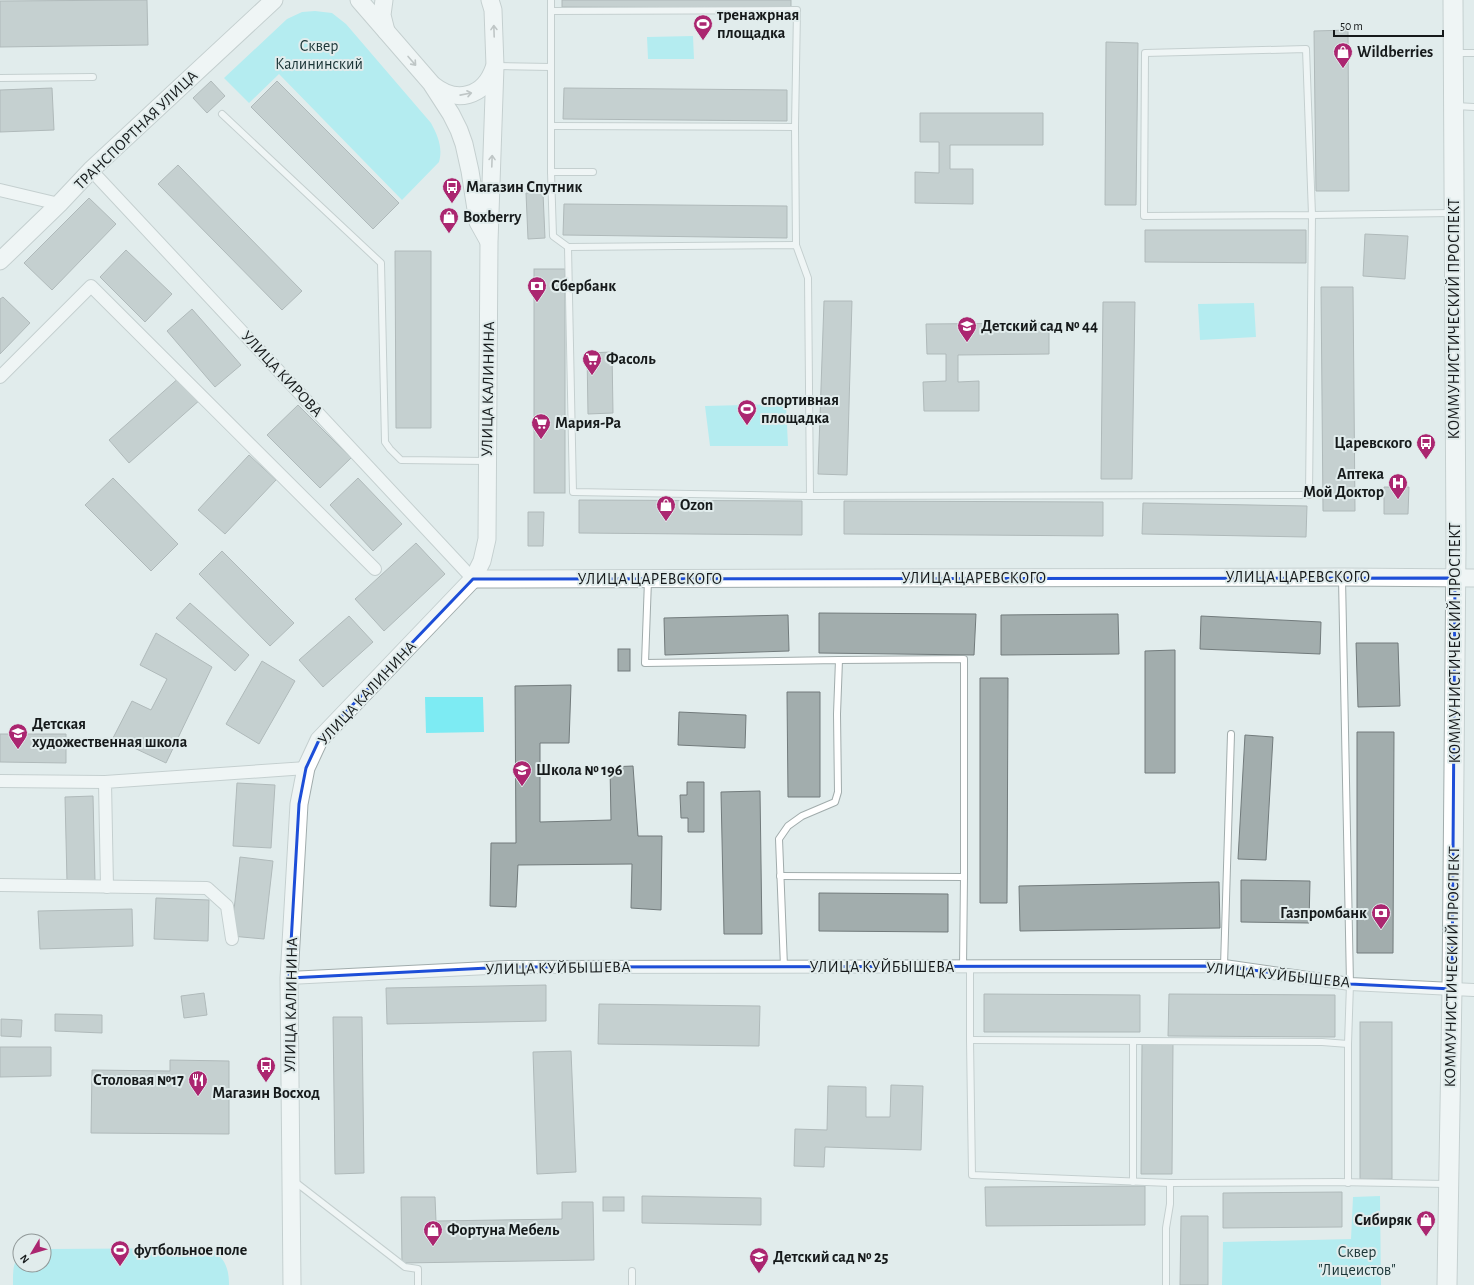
<svg xmlns="http://www.w3.org/2000/svg" width="1474" height="1285" viewBox="0 0 1474 1285" font-family="'Alegreya Sans',sans-serif">
  <style>
    .green { fill: #7debf3 }
    .building { fill: #a2adad; stroke: #727b7c }
    .lines { fill: none; stroke-linecap: round; stroke-linejoin: round }
    .lane-casing { stroke: #a1acac; stroke-width: 8 }
    .street-casing { stroke: #a1acac; stroke-width: 14 }
    .secondary-casing { stroke: #a1acac; stroke-width: 19 }
    .primary-casing { stroke: #a1acac; stroke-width: 21 }
    .lane { stroke: #fff; stroke-width: 6 }
    .street { stroke: #fff; stroke-width: 12 }
    .secondary { stroke: #fff; stroke-width: 17 }
    .primary { stroke: #fff; stroke-width: 19 }
    .oneway { stroke: #969898 }
    .marked { fill: none; stroke: #1d4ed8; stroke-width: 3; stroke-linejoin: round }
    .labels { text-anchor: middle; dominant-baseline: central; stroke-width: 4; stroke-linejoin: round; paint-order: stroke }
    .poi-label { font-size: 16px; font-weight: bold; fill: #161a1b; stroke: #e1ecec; text-anchor: start }
    .park-label { font-size: 16px; fill: #1b3537; stroke: #e1ecec }
    .street-label { font-size: 16px; fill: #161a1b; stroke: #e1ecec }
  </style>
  <rect width="100%" height="100%" fill="#e1ecec"/>
  <g class="green">
    <path d="M315,11L332,13L346,24L431,123C438,136 443,148 439,162L402,200L279,74L249,103L224,78L287,19L302,12Z"/>
    <polygon points="693,36 694,59 648,59 647,37"/>
    <polygon points="1254,303 1256,337 1200,340 1198,304"/>
    <polygon points="786,404 788,446 710,446 705,406"/>
    <polygon points="425,697 483,697 484,732 426,733"/>
    <polygon points="1380,1196 1381,1285 1222,1285 1223,1242 1351,1239 1353,1197"/>
    <path d="M210,1248C225,1258 229,1268 229,1285H13C13,1275 12,1263 20,1255V1265H44V1249Z"/>
  </g>
  <g class="building">
    <polygon points="147,0 148,45 0,47 0,1"/>
    <polygon points="562,0 791,0 791,8 562,7"/>
    <polygon points="1348,30 1349,191 1316,191 1314,31"/>
    <polygon points="1106,42 1138,43 1136,205 1105,205"/>
    <polygon points="211,81 225,96 207,113 193,98"/>
    <polygon points="277,81 399,203 373,229 251,107"/>
    <polygon points="52,88 54,130 0,132 0,90"/>
    <polygon points="564,88 787,90 787,121 563,119"/>
    <polygon points="920,113 1043,113 1043,145 950,145 950,169 973,169 973,204 915,203 915,172 939,173 939,142 920,142"/>
    <polygon points="178,165 302,291 282,310 158,184"/>
    <polygon points="526,193 543,193 545,238 528,239"/>
    <polygon points="89,198 116,224 52,290 24,263"/>
    <polygon points="564,204 787,206 787,238 563,235"/>
    <polygon points="1145,230 1306,230 1306,263 1145,262"/>
    <polygon points="1365,234 1408,236 1405,279 1363,276"/>
    <polygon points="126,250 172,294 145,322 100,277"/>
    <polygon points="395,251 431,251 431,428 396,428"/>
    <rect x="534" y="269" width="31" height="224"/>
    <polygon points="1321,287 1353,287 1355,511 1323,511"/>
    <polygon points="3,297 30,323 0,354 0,299"/>
    <polygon points="824,301 852,301 847,475 818,474"/>
    <polygon points="1103,302 1135,302 1132,479 1101,479"/>
    <polygon points="192,309 241,365 215,387 167,331"/>
    <polygon points="1049,323 1049,354 958,355 958,382 979,381 979,411 924,411 923,382 946,381 946,354 927,354 926,324"/>
    <polygon points="612,352 613,413 588,414 587,353"/>
    <polygon points="181,376 201,399 129,463 109,440"/>
    <polygon points="298,405 351,458 320,488 267,435"/>
    <polygon points="249,455 276,480 225,534 198,510"/>
    <polygon points="113,478 178,544 151,571 85,505"/>
    <polygon points="358,478 402,524 373,551 330,505"/>
    <polygon points="1384,487 1409,487 1408,514 1384,514"/>
    <polygon points="579,500 802,501 802,535 579,533"/>
    <polygon points="844,501 1103,502 1103,536 844,534"/>
    <polygon points="1143,503 1307,506 1306,537 1142,534"/>
    <polygon points="528,512 544,512 543,546 528,546"/>
    <polygon points="416,543 445,574 384,631 355,599"/>
    <polygon points="222,551 294,623 270,646 199,574"/>
    <polygon points="190,603 249,655 235,671 176,618"/>
    <polygon points="819,613 976,614 974,655 819,653"/>
    <polygon points="1118,614 1119,654 1001,655 1001,615"/>
    <polygon points="788,615 789,651 665,655 664,618"/>
    <polygon points="349,616 373,642 323,687 299,660"/>
    <polygon points="1201,616 1321,622 1320,654 1200,649"/>
    <polygon points="156,633 212,667 166,763 113,738 132,701 151,710 167,679 140,665"/>
    <polygon points="1356,643 1398,643 1400,706 1358,707"/>
    <rect x="618" y="649" width="12" height="22"/>
    <polygon points="1175,650 1175,773 1145,773 1145,651"/>
    <polygon points="262,661 295,681 259,744 226,724"/>
    <polygon points="980,678 1008,678 1007,903 980,903"/>
    <polygon points="571,685 569,743 540,743 540,822 611,820 610,767 633,766 638,836 662,836 661,910 631,908 632,864 518,865 516,907 490,906 491,843 516,843 515,686"/>
    <polygon points="787,692 820,692 820,797 788,797"/>
    <polygon points="679,712 746,715 745,748 678,745"/>
    <polygon points="1357,732 1394,732 1393,953 1357,953"/>
    <polygon points="0,734 66,734 66,763 0,762"/>
    <polygon points="1245,735 1273,737 1266,860 1238,859"/>
    <polygon points="687,782 704,782 704,832 688,832 688,818 681,818 680,795 687,795"/>
    <polygon points="237,783 275,785 271,848 233,846"/>
    <polygon points="760,791 762,934 724,934 721,792"/>
    <polygon points="93,796 95,881 67,882 65,797"/>
    <polygon points="240,857 273,861 264,939 231,936"/>
    <polygon points="1241,880 1310,881 1309,923 1241,922"/>
    <polygon points="1219,882 1220,928 1020,931 1019,886"/>
    <polygon points="819,893 948,894 948,932 819,931"/>
    <polygon points="156,898 209,900 208,941 154,939"/>
    <polygon points="132,909 133,946 40,949 38,911"/>
    <polygon points="546,985 546,1021 387,1024 386,988"/>
    <polygon points="204,993 207,1015 184,1018 181,996"/>
    <polygon points="984,994 1140,995 1140,1032 984,1032"/>
    <polygon points="1169,994 1335,995 1335,1037 1168,1036"/>
    <polygon points="599,1004 760,1006 759,1046 598,1044"/>
    <polygon points="55,1014 102,1015 102,1033 55,1031"/>
    <polygon points="333,1017 362,1017 364,1173 335,1174"/>
    <polygon points="1,1019 22,1020 21,1037 1,1036"/>
    <rect x="1360" y="1022" width="32" height="157"/>
    <polygon points="1142,1044 1173,1044 1172,1174 1141,1174"/>
    <polygon points="0,1047 51,1047 51,1076 0,1077"/>
    <polygon points="571,1051 576,1172 537,1174 533,1052"/>
    <polygon points="170,1060 229,1061 229,1134 91,1133 92,1070 170,1071"/>
    <polygon points="891,1085 923,1086 921,1150 825,1147 824,1167 794,1166 795,1129 827,1130 828,1086 866,1087 866,1117 890,1117"/>
    <polygon points="1145,1186 1145,1225 986,1226 985,1187"/>
    <polygon points="1342,1192 1342,1227 1223,1228 1223,1193"/>
    <polygon points="642,1196 761,1198 761,1225 642,1223"/>
    <polygon points="401,1197 435,1197 436,1221 562,1219 562,1202 593,1202 594,1260 402,1263"/>
    <rect x="603" y="1197" width="21" height="14"/>
    <polygon points="1181,1216 1208,1216 1208,1285 1180,1285"/>
  </g>
  <g class="lines">
    <defs>
      <g id="lane">
        <polyline points="551,0 551,11"/>
        <polyline points="1455,53 1474,53"/>
        <polyline points="497,66 551,67"/>
        <polyline points="0,78 93,77"/>
        <polyline points="1456,106 1474,107"/>
        <polyline points="222,114 381,263 385,442 390,449 401,460 487,461"/>
        <polyline points="551,126 795,127 796,245"/>
        <polyline points="551,172 551,11 797,10 795,127"/>
        <polyline points="593,172 551,172 553,236 568,247 573,492 810,496 1309,495 1312,215 1144,216 1145,53 1306,49 1312,215 1452,213"/>
        <polyline points="568,247 796,245 808,278 810,496"/>
        <polyline points="1342,578 1350,984 1348,1044 1348,1183"/>
        <polyline points="648,580 645,663 839,660 837,714 838,792 835,802 802,816 788,826 779,839 784,967"/>
        <polyline points="839,660 964,659 964,877"/>
        <polyline points="780,876 964,877 963,967"/>
        <polyline points="1224,966 1231,734"/>
        <polyline points="970,967 970,1040 972,1175 1170,1183"/>
        <polyline points="970,1040 1322,1042 1348,1044"/>
        <polyline points="1133,1041 1133,1182"/>
        <polyline points="294,1181 405,1267 418,1269 418,1285"/>
        <polyline points="632,1271 632,1285"/>
        <polyline points="1166,1285 1166,1228 1170,1204 1170,1183 1337,1182 1447,1184"/>
      </g>
      <g id="street">
        <polyline points="91,170 473,579"/>
        <polyline points="0,190 59,204"/>
        <polyline points="0,377 91,286 375,569"/>
        <polyline points="0,781 105,782"/>
        <polyline points="0,885 207,888 227,906 232,939"/>
        <polyline points="107,887 105,782 306,768"/>
        <polyline points="289,978 508,967 1224,966 1350,984 1474,990"/>
      </g>
      <g id="secondary">
        <polyline points="359,0 431,83 451,114 459,130 464,144 470,171 478,222 488,240"/>
        <polyline points="384,0 382,15 386,31"/>
        <path d="M433,85C456,104 484,97 494,68"/>
        <polyline points="0,261 59,204 91,170 274,0"/>
        <polyline points="473,579 1342,577 1474,578"/>
        <polyline points="292,1285 289,978 299,804 306,768 319,740 473,579 482,561 487,539 489,242 495,66 493,10 490,0"/>
      </g>
      <polyline id="primary" points="1447,1285 1452,989 1456,548 1453,0"/>
    </defs>
    <use href="#lane" class="lane-casing"/>
    <use href="#street" class="street-casing"/>
    <use href="#secondary" class="secondary-casing"/>
    <use href="#primary" class="primary-casing"/>
    <use href="#lane" class="lane"/>
    <use href="#street" class="street"/>
    <use href="#secondary" class="secondary"/>
    <use href="#primary" class="primary"/>
  </g>
  <defs><path id="oneway-shaft" d="M-6 0H5M1.5-3L5.5 0L1.5 3" fill="none" stroke-width="1.6" stroke-linecap="round" stroke-linejoin="round"/></defs>
  <g class="oneway">
    <use href="#oneway-shaft" transform="translate(494 31) rotate(-92)"/>
    <use href="#oneway-shaft" transform="translate(412 61) rotate(49)"/>
    <use href="#oneway-shaft" transform="translate(466 94) rotate(-11)"/>
    <use href="#oneway-shaft" transform="translate(492 161) rotate(-88)"/>
  </g>
  <path d="M0 0H1474V1285H0ZM1455,578L1452,989L1350,984L1224,966L508,967L289,978L299,804L306,768L319,740L473,579Z" fill="#e1ecec" fill-opacity=".55" fill-rule="evenodd"/>
  <path class="marked" d="M1455,578L1452,989L1350,984L1224,966L508,967L289,978L299,804L306,768L319,740L473,579Z"/>
  <defs>
    <symbol id="stadium-pin" viewBox="-11 -11 22 30"><path d="M0 17L-7.5 6A9.5 9.5 0 1 1 7.5 6Z" fill="#ab2670" stroke="#e1ecec"/><path d="M0-5a6.5 5 0 1 0 0 10a6.5 5 0 1 0 0-10ZM-3.5-1.8h7v3.6h-7Z" fill="#fff"/></symbol>
    <symbol id="shop-pin" viewBox="-11 -11 22 30"><path d="M0 17L-7.5 6A9.5 9.5 0 1 1 7.5 6Z" fill="#ab2670" stroke="#e1ecec"/><path d="M-5-2.5h2.3a2.7 3.5 0 0 1 5.4 0H5L5.5 6h-11ZM-1.5-2.5h3a1.5 2.3 0 0 0-3 0Z" fill="#fff"/></symbol>
    <symbol id="bus-pin" viewBox="-11 -11 22 30"><path d="M0 17L-7.5 6A9.5 9.5 0 1 1 7.5 6Z" fill="#ab2670" stroke="#e1ecec"/><path d="M-5-6H5V4H4V6H2V4H-2V6H-4V4H-5ZM-3.5-4V0h7V-4ZM-3.5 1.2v1.5H-2V1.2ZM2 1.2v1.5H3.5V1.2Z" fill="#fff"/></symbol>
    <symbol id="bank-pin" viewBox="-11 -11 22 30"><path d="M0 17L-7.5 6A9.5 9.5 0 1 1 7.5 6Z" fill="#ab2670" stroke="#e1ecec"/><path d="M-6-4H6V4H-6ZM0-2.3a2.3 2.3 0 1 0 0 4.6a2.3 2.3 0 1 0 0-4.6Z" fill="#fff"/></symbol>
    <symbol id="school-pin" viewBox="-11 -11 22 30"><path d="M0 17L-7.5 6A9.5 9.5 0 1 1 7.5 6Z" fill="#ab2670" stroke="#e1ecec"/><path d="M0-5L7-2L0 1L-7-2ZM-4 1L0 2.5L4 1V4Q0 6-4 4Z" fill="#fff"/></symbol>
    <symbol id="supermarket-pin" viewBox="-11 -11 22 30"><path d="M0 17L-7.5 6A9.5 9.5 0 1 1 7.5 6Z" fill="#ab2670" stroke="#e1ecec"/><path d="M-6-5.5h2.5l.6 2H6L4.5 2H-2.5L-4.4-4H-6ZM-1.5 3.2a1.3 1.3 0 1 0 .1 0ZM3 3.2a1.3 1.3 0 1 0 .1 0Z" fill="#fff"/></symbol>
    <symbol id="hospital-pin" viewBox="-11 -11 22 30"><path d="M0 17L-7.5 6A9.5 9.5 0 1 1 7.5 6Z" fill="#ab2670" stroke="#e1ecec"/><path d="M-5-5h3v3.5h4V-5h3V5h-3V1.5h-4V5h-3Z" fill="#fff"/></symbol>
    <symbol id="restaurant-pin" viewBox="-11 -11 22 30"><path d="M0 17L-7.5 6A9.5 9.5 0 1 1 7.5 6Z" fill="#ab2670" stroke="#e1ecec"/><path d="M-5-6h1v4h1v-4h1v4h1v-4h1v5L-1.5 .5V6h-2V.5L-5-1ZM5-6V6H3V1.5H1.5Q1.5-4 5-6Z" fill="#fff"/></symbol>
  </defs>
  <g fill-rule="evenodd">
    <use href="#stadium-pin" x="692" y="13" width="22" height="30"/>
    <use href="#shop-pin" x="1332" y="41" width="22" height="30"/>
    <use href="#bus-pin" x="441" y="176" width="22" height="30"/>
    <use href="#shop-pin" x="438" y="206" width="22" height="30"/>
    <use href="#bank-pin" x="526" y="275" width="22" height="30"/>
    <use href="#school-pin" x="956" y="315" width="22" height="30"/>
    <use href="#supermarket-pin" x="581" y="348" width="22" height="30"/>
    <use href="#stadium-pin" x="736" y="398" width="22" height="30"/>
    <use href="#supermarket-pin" x="530" y="412" width="22" height="30"/>
    <use href="#bus-pin" x="1415" y="432" width="22" height="30"/>
    <use href="#hospital-pin" x="1387" y="472" width="22" height="30"/>
    <use href="#shop-pin" x="655" y="494" width="22" height="30"/>
    <use href="#school-pin" x="7" y="722" width="22" height="30"/>
    <use href="#school-pin" x="511" y="759" width="22" height="30"/>
    <use href="#bank-pin" x="1370" y="902" width="22" height="30"/>
    <use href="#bus-pin" x="255" y="1055" width="22" height="30"/>
    <use href="#restaurant-pin" x="187" y="1069" width="22" height="30"/>
    <use href="#shop-pin" x="1415" y="1209" width="22" height="30"/>
    <use href="#shop-pin" x="422" y="1219" width="22" height="30"/>
    <use href="#stadium-pin" x="109" y="1239" width="22" height="30"/>
    <use href="#school-pin" x="748" y="1246" width="22" height="30"/>
  </g>
  <g class="labels">
    <g class="poi-label">
      <text x="717" y="15">тренажрная<tspan x="717" dy="18">площадка</tspan></text>
      <text x="1357" y="52">Wildberries</text>
      <text x="466" y="187">Магазин Спутник</text>
      <text x="463" y="217">Boxberry</text>
      <text x="551" y="286">Сбербанк</text>
      <text x="981" y="326">Детский сад № 44</text>
      <text x="606" y="359">Фасоль</text>
      <text x="761" y="400">спортивная<tspan x="761" dy="18">площадка</tspan></text>
      <text x="555" y="423">Мария-Ра</text>
      <text x="1412" y="443" text-anchor="end">Царевского</text>
      <text x="1384" y="474" text-anchor="end">Аптека<tspan x="1384" dy="18">Мой Доктор</tspan></text>
      <text x="680" y="505">Ozon</text>
      <text x="32" y="724">Детская<tspan x="32" dy="18">художественная школа</tspan></text>
      <text x="536" y="770">Школа № 196</text>
      <text x="1367" y="913" text-anchor="end">Газпромбанк</text>
      <text x="184" y="1080" text-anchor="end">Столовая №17</text>
      <text x="266" y="1093" text-anchor="middle">Магазин Восход</text>
      <text x="1412" y="1220" text-anchor="end">Сибиряк</text>
      <text x="447" y="1230">Фортуна Мебель</text>
      <text x="134" y="1250">футбольное поле</text>
      <text x="773" y="1257">Детский сад № 25</text>
    </g>
    <g class="park-label">
      <text x="319" y="46">Сквер<tspan x="319" dy="18">Калининский</tspan></text>
      <text x="1357" y="1252">Сквер<tspan x="1357" dy="18">"Лицеистов"</tspan></text>
    </g>
    <g class="street-label">
      <text transform="translate(136 130) rotate(-44)">ТРАНСПОРТНАЯ УЛИЦА</text>
      <text transform="translate(1454 319) rotate(-90)">КОММУНИСТИЧЕСКИЙ ПРОСПЕКТ</text>
      <text transform="translate(282 374) rotate(47)">УЛИЦА КИРОВА</text>
      <text transform="translate(488 389) rotate(-89)">УЛИЦА КАЛИНИНА</text>
      <text x="1298" y="577">УЛИЦА ЦАРЕВСКОГО</text>
      <text x="974" y="578">УЛИЦА ЦАРЕВСКОГО</text>
      <text x="650" y="579">УЛИЦА ЦАРЕВСКОГО</text>
      <text transform="translate(1455 643) rotate(-90)">КОММУНИСТИЧЕСКИЙ ПРОСПЕКТ</text>
      <text transform="translate(367 693) rotate(-47)">УЛИЦА КАЛИНИНА</text>
      <text x="882" y="967">УЛИЦА КУЙБЫШЕВА</text>
      <text transform="translate(1452 967) rotate(-89)">КОММУНИСТИЧЕСКИЙ ПРОСПЕКТ</text>
      <text transform="translate(558 968) rotate(-1)">УЛИЦА КУЙБЫШЕВА</text>
      <text transform="translate(1278 975) rotate(6)">УЛИЦА КУЙБЫШЕВА</text>
      <text transform="translate(291 1005) rotate(-89)">УЛИЦА КАЛИНИНА</text>
    </g>
  </g>
  <g transform="translate(32 1253) rotate(232)"><circle r="19" fill="#e1ecec" stroke="#909898"/>
  <path d="M0-3L7 15L0 10L-7 15Z" fill="#ab2670"/>
  <text y="-6" font-size="11" font-weight="bold" text-anchor="middle" fill="#161a1b">N</text>
  </g>
  <path d="M1334 30v6h109v-6" fill="none" stroke="#161a1b" stroke-width="2"/>
  <text x="1340" y="30" font-size="12" fill="#161a1b" stroke="#e1ecec" stroke-width="3" paint-order="stroke">50 m</text>
</svg>
